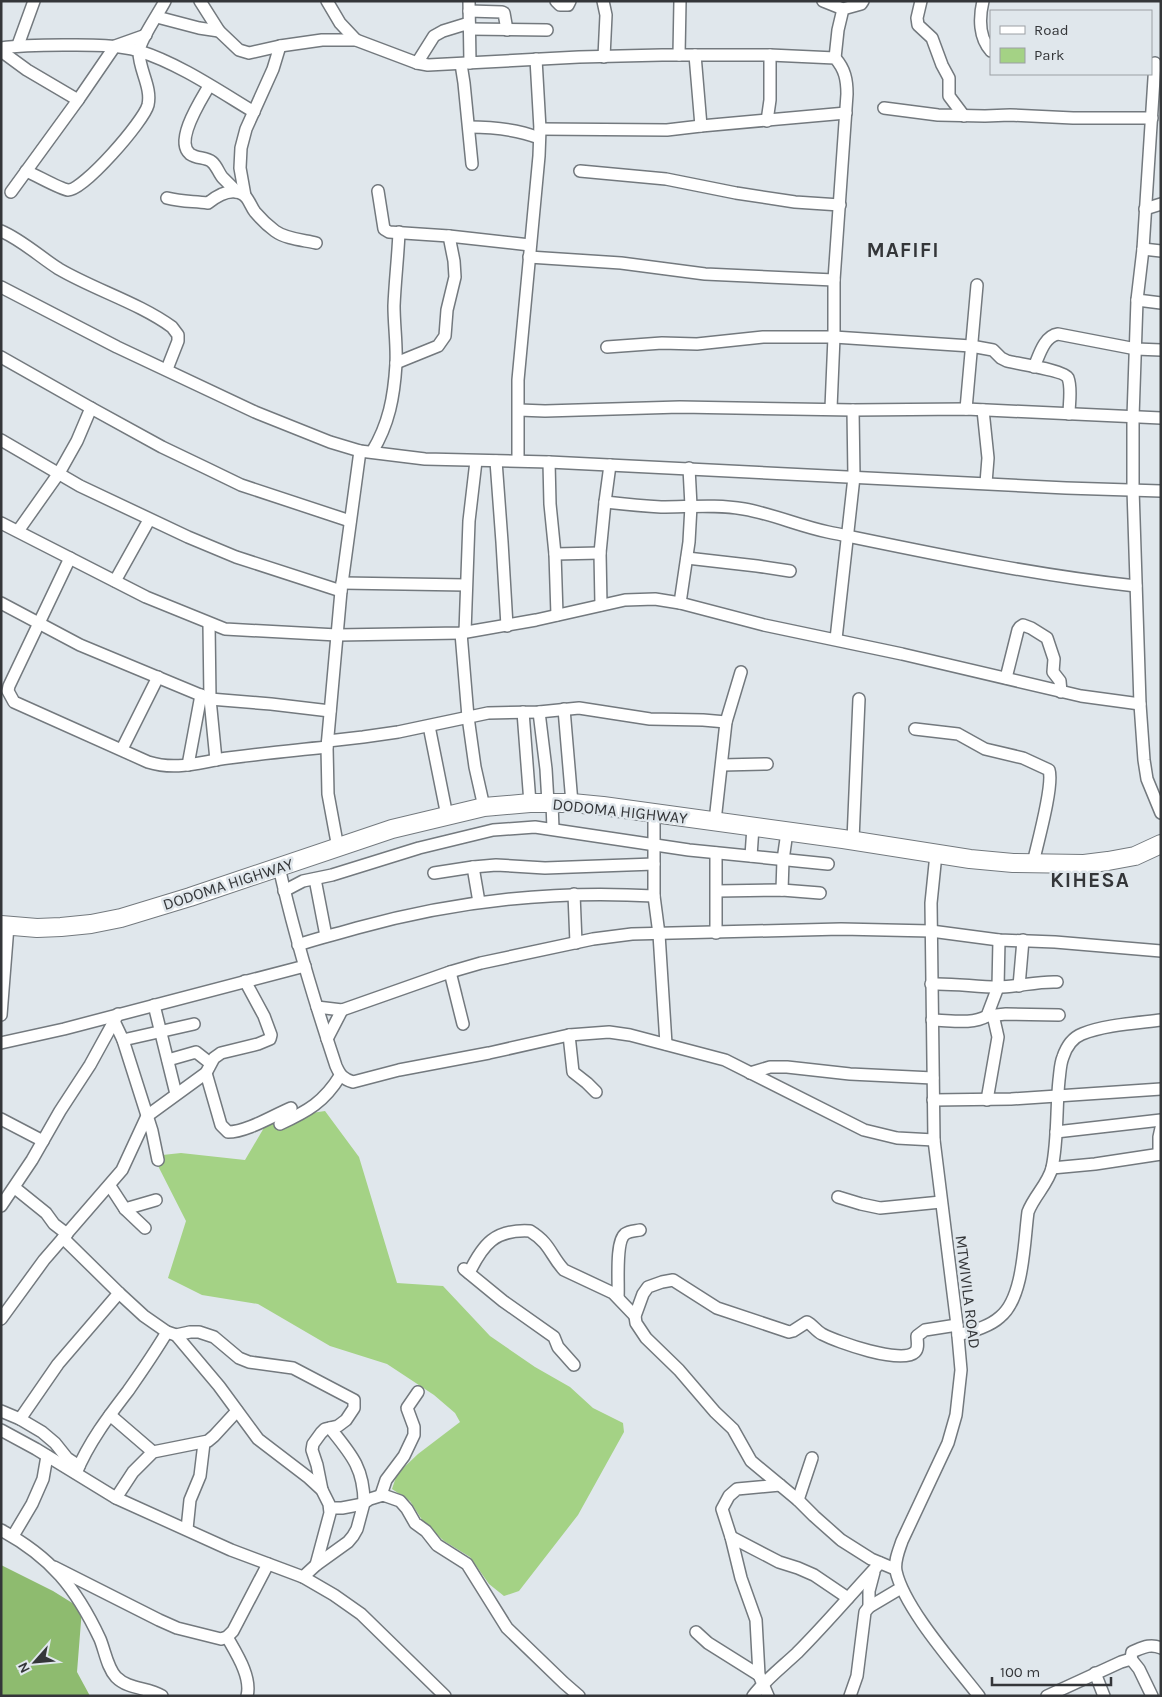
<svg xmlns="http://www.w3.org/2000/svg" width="1162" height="1697" viewBox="0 0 1162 1697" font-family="Karla,sans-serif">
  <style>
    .green { fill: #a4d285 }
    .forest { fill: #8ebb6f }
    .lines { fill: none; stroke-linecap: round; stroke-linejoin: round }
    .minor-casing { stroke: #73797e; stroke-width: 14 }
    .highway-casing { stroke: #73797e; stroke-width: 20 }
    .minor { stroke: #fff; stroke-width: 11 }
    .highway { stroke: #fff; stroke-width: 18 }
    .labels { text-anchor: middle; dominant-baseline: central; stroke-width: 5; stroke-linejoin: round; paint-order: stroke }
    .street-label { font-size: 16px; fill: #343639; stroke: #e0e7ec }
    .district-label { font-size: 21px; font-weight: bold; letter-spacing: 1px; fill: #343639; stroke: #e0e7ec }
  </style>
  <rect width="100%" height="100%" fill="#e0e7ec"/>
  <polygon class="green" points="325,1111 359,1157 397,1283 443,1286 490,1336 535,1367 570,1387 593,1408 623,1423 624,1432 578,1515 519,1591 504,1596 489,1584 470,1557 444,1541 424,1523 410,1501 392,1489 397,1474 418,1454 460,1422 455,1413 434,1395 387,1364 330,1346 258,1304 202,1295 168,1278 186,1221 153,1156 181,1153 245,1160 265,1126 285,1117"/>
  <polygon class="forest" points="1,1565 53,1591 82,1609 77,1672 90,1696 1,1696"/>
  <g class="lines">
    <defs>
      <g id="minor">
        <path d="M200,1L219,31L239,50L249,53L280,46L322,40H356L417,63L428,65L579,57L662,55H770L835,58C845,69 847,80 847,94L834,280V337L831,408"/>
        <polyline points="327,1 340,23 356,40"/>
        <polyline points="469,1 470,63"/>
        <polyline points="556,1 560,5 568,5 570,1"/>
        <polyline points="603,1 606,15 604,57"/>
        <polyline points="823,1 843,9"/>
        <polyline points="921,1 917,18 918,25 932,38 942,65 949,78 949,96 964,116"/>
        <path d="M983,1C979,18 979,38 991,51"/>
        <polyline points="469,11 502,12 504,13 507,30"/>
        <polyline points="157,17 199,28 219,31"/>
        <polyline points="469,29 547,30"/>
        <polyline points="18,45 34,1"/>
        <path d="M1,48C22,45 42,45 63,45C88,45 114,44 139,51C178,63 219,91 254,112"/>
        <polyline points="1,51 27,70 78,100"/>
        <polyline points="679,55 680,1"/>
        <polyline points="695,55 701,126"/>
        <polyline points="835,58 838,30 843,9 861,4 863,1"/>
        <polyline points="417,63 434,36 443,31 469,23"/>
        <polyline points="1155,63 1143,249 1137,300 1133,417 1133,489 1140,704 1144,760 1147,779 1161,813"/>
        <polyline points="461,64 464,83 472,164"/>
        <path d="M209,86C201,100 174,141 190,154C197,159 206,157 212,162C217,166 219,174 223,178C228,183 233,188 237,192"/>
        <polyline points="884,108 938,115 985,116 1010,115 1073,118 1152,118"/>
        <polyline points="767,121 770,100 770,55"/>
        <path d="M469,127C494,127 516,129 539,138"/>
        <polyline points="540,129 667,130 701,126 846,113"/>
        <path d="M26,171C36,175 60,189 68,190C83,191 144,121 148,105C152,87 139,70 139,52C139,41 159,13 165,1"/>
        <polyline points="580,171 666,179 736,193 795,202 840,205"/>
        <polyline points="378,191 384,229 389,232 449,236 530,245"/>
        <polyline points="11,192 78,100 115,46 146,35"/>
        <polyline points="245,196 240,168 241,148 246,129 273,69 280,46"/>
        <path d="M167,198C182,202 193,201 208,203C218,195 232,187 244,195C249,199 251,207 255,212C261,219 267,225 275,231C286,239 303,240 316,243"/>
        <polyline points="1145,209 1161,204"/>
        <path d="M1,231C22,240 40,257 59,269C95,290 139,303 172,327L178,335V341L167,369"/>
        <polyline points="1143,249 1161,251"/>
        <polyline points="529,257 621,263 705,274 834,280"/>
        <polyline points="1,287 117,347 255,412 330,442 360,451 425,459 549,462 1066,488 1161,491"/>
        <polyline points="1137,300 1161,303"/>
        <path d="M607,347L662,343L697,344L763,337H834L971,346L993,350L1001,358L1007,361C1018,364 1064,370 1068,378C1072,388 1069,404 1069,414"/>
        <polyline points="1,357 91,408 162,447 208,469 241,485 350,521"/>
        <polyline points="396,363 438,346 445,336 447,310 455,277 454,261 449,236"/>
        <path d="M1034,367C1039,356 1044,336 1058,334L1136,349L1161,350"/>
        <polyline points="966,409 977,285"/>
        <polyline points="519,410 545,411 680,407 853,410 966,409 1161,418"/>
        <polyline points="983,410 988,458 986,483"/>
        <polyline points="1,440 80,486 188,537 236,557 341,591"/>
        <path d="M372,452C389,424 394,397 396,364C397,345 394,325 394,306C395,281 398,257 399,232"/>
        <polyline points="518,460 518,380 539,156 540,129 536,59"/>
        <polyline points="496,461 502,542 507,626"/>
        <polyline points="549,462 550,504 555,554 557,615"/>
        <path d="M605,502C623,504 642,506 661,507C689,507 717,504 744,509C773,514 799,526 828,532C930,553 1032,575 1136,586"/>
        <polyline points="1,523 146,597 225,629 337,635 461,633 536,620 625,600 655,599 680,603 764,625 902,654 1081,696 1140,704"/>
        <polyline points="18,531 59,473 77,441 91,408"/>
        <polyline points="555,554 600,553"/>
        <path d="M70,558L9,686L8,691L14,702L148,762C177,771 199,762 228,758C261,754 294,750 327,747"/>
        <polyline points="687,558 757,566 790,571"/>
        <polyline points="115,581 149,520"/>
        <polyline points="342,583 466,585"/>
        <polyline points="1,603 80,645 210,699 271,704 330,711"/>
        <polyline points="680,603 689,542 691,506 689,468"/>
        <polyline points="601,605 600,553 605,502 610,465"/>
        <polyline points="209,624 210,699 216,760"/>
        <polyline points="465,632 469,521 476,461"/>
        <polyline points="461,633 468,717 475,767 484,807"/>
        <polyline points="836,639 854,477 853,410"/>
        <polyline points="1006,678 1018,630 1020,627 1023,625 1031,628 1047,638 1054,659 1053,672 1060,681 1061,692"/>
        <polyline points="564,709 572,803"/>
        <polyline points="523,712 530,803"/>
        <polyline points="539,712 546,769 548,803"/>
        <polyline points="429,726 447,816"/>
        <path d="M915,729L958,734L985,749L1023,758L1049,770C1054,785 1037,845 1033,863"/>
        <polyline points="328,741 363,737 398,732 488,713 539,712 579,708 650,719 703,720 726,722"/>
        <polyline points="122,749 158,677"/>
        <polyline points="188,765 201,695"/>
        <polyline points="722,765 767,764"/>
        <polyline points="552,803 553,829"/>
        <polyline points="654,813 654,896 659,934 666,1044"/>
        <polyline points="715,821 726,722 741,672"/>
        <polyline points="853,840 859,699"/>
        <polyline points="338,848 328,794 327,747 341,591 360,451"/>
        <path d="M936,854L931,903L934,1140L957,1325L961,1370L956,1415L948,1443L902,1541C899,1550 894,1561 896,1571C904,1608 955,1665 979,1696"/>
        <polyline points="751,856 753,827"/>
        <path d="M279,867C294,934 314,1000 336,1066C340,1075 343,1079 353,1082L399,1070L489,1053L569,1035L609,1032L630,1035L725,1060L864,1130L897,1138L934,1140"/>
        <polyline points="473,867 479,902"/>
        <polyline points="434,873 473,867 496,865 545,868 654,864"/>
        <polyline points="315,879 326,936"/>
        <polyline points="782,890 783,860 787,832"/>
        <polyline points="284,891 303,881 332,875 419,848 493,830 535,827 689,850 828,864"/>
        <polyline points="717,891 782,890 820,893"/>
        <polyline points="574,894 576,943"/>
        <polyline points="716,933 716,853"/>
        <path d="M298,945C318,938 337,934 357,928C454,901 553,890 654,896"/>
        <polyline points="450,972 463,1024"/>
        <path d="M931,984C954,983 976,987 998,987C1018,987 1037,981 1057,982"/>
        <polyline points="1019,986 1023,940"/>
        <polyline points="154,1005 176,1094"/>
        <polyline points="317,1007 342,1010 450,972 481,963 593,939 632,934 841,929 931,931 999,940 1055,942 1161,951"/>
        <polyline points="1,1015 8,926"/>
        <polyline points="987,1016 1006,1014 1059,1015"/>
        <path d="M932,1020C949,1020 972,1025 987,1016L998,987L999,940"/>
        <polyline points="114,1021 123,1040 152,1131 158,1160"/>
        <polyline points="569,1035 573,1072 587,1083 596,1092"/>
        <polyline points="327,1039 342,1010"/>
        <polyline points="123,1040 194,1024"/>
        <polyline points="1,1043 64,1029 305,966"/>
        <polyline points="168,1060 196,1052 210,1063"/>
        <path d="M206,1073L221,1125L228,1132C247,1132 274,1115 291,1108"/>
        <polyline points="750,1073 770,1067 787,1067 850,1074 933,1078"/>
        <polyline points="933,1100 1011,1099 1161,1089"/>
        <polyline points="987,1100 998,1037 993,1015"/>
        <polyline points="1,1119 43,1141"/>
        <path d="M280,1124C308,1111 324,1102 340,1076"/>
        <polyline points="1056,1132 1161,1120"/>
        <polyline points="1159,1154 1159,1137 1161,1128"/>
        <polyline points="1052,1168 1095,1164 1161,1154"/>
        <polyline points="110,1186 125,1209 145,1228"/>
        <polyline points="15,1188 46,1213 54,1224 67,1234"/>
        <polyline points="838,1197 861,1204 880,1208 941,1202"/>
        <polyline points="1,1206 32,1160 60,1111 90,1065 118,1014"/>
        <polyline points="125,1209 156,1200"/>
        <polyline points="63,1238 119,1293 144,1316 167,1332 176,1335 190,1332 199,1332 214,1337 239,1358 249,1362 293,1368 354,1400 354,1408 346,1420 338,1426 325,1429 321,1433 313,1444 312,1450 317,1465 322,1490"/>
        <polyline points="464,1269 503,1301 554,1337 558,1347 574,1365"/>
        <path d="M469,1273C483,1244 495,1229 530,1231C551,1244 550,1255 564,1270L613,1293L635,1316"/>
        <path d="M618,1297C619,1284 615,1242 625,1234C629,1231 635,1231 640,1230"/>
        <polyline points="1,1319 44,1260 122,1170 147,1116 206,1073 214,1058 221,1053 258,1044 270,1039 271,1035 264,1016 245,981"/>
        <polyline points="176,1335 219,1386 258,1439 309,1478 322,1490 329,1504 330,1513 316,1565"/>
        <path d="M958,1335C972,1331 989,1327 1000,1317C1024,1298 1024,1241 1028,1212C1034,1196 1048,1184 1052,1168C1058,1140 1056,1109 1059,1080C1060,1073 1060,1064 1063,1057C1066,1048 1072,1038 1082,1034C1103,1025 1137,1023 1161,1020"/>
        <polyline points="1,1411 20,1419 42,1432 55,1443 67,1458 79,1466"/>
        <polyline points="110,1415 153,1452"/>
        <polyline points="20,1419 58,1364 119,1293"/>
        <path d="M330,1428C351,1454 364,1468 364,1503"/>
        <polyline points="1,1430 36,1449 116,1498 231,1550 303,1577 334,1595 361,1614 445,1696"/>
        <path d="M76,1473C89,1442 108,1417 128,1391C142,1371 155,1352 167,1332"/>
        <polyline points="381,1495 386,1480 404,1456 414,1435 414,1427 407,1408 418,1392"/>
        <polyline points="116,1498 133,1472 153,1452 208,1441 214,1436 237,1411"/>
        <polyline points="798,1500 812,1458"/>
        <polyline points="330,1508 342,1508 363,1504"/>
        <polyline points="187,1529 190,1500 200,1476 204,1443"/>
        <path d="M1,1530C51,1557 76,1588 100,1639C105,1651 107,1667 116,1677C129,1690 148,1687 162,1696"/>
        <polyline points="13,1536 32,1504 43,1479 47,1456"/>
        <polyline points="731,1537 779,1562 798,1568 814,1575 848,1598"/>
        <polyline points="54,1567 159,1620 177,1628 221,1639 227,1637 233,1631 268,1564"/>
        <path d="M895,1569L871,1559L841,1540L814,1516L798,1500L751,1461L733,1429L715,1412L679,1370L646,1338L636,1323L635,1316L643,1294L648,1287L662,1282L673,1280L717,1308L789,1332L793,1331L807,1322C813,1325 816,1331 822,1334C837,1342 902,1365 915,1352C919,1348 917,1341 917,1336L925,1330L957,1325"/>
        <polyline points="303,1577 316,1565 348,1542 353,1536 357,1529 364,1503 370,1499 383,1495 400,1501 407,1509 415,1523 426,1531 437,1545 467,1564 507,1628 564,1683 579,1696"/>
        <polyline points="869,1607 869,1591 874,1572"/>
        <polyline points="696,1632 708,1643 759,1675"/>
        <path d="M227,1637C236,1653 252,1677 247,1696"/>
        <path d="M1131,1659L1132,1652C1142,1648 1150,1643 1161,1648"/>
        <polyline points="1095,1673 1104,1696"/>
        <path d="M753,1696C765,1680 782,1667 797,1653C826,1624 852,1593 880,1563"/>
        <polyline points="768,1696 759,1675 756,1620 741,1578 731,1537 722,1509 729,1496 737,1489 780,1485"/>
        <polyline points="850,1696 857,1676 865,1612 869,1607 901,1588"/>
        <polyline points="1047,1696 1121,1662 1131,1659 1139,1669 1152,1696"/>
      </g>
      <polyline id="highway" points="1,925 37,928 61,927 91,924 121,918 190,897 392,829 484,807 530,803 572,803 603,806 843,839 970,859 1013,863 1084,864 1108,861 1135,856 1161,844"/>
    </defs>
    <use href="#minor" class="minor-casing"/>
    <use href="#highway" class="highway-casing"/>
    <use href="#minor" class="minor"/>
    <use href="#highway" class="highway"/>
  </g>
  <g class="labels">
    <g class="street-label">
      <text transform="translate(620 811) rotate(6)">DODOMA HIGHWAY</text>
      <text transform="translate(228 884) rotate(-18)">DODOMA HIGHWAY</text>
      <text transform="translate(968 1292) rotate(83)">MTWIVILA ROAD</text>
    </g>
    <g class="district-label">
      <text x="903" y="250">MAFIFI</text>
      <text x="1090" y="880">KIHESA</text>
    </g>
  </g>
  <rect width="1162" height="1697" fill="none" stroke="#343639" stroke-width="5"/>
  <rect x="990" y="10" width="162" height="65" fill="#e0e7ec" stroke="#9ba0a4"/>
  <rect x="1000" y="26" width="25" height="8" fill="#ffffff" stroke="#9ba0a4"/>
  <text x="1034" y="35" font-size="15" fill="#343639">Road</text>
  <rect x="1000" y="48" width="25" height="15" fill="#a4d285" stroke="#9ba0a4"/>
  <text x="1034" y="60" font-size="15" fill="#343639">Park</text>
  <g transform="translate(35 1662) rotate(243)" stroke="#e0e7ec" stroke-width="4" paint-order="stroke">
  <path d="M0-4L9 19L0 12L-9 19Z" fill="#343639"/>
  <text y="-8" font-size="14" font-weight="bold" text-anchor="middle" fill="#343639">N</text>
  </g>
  <path d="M992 1677v8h119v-8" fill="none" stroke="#343639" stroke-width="2.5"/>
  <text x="1000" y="1677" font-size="15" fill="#343639" stroke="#e0e7ec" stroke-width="4" paint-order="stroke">100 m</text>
</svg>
